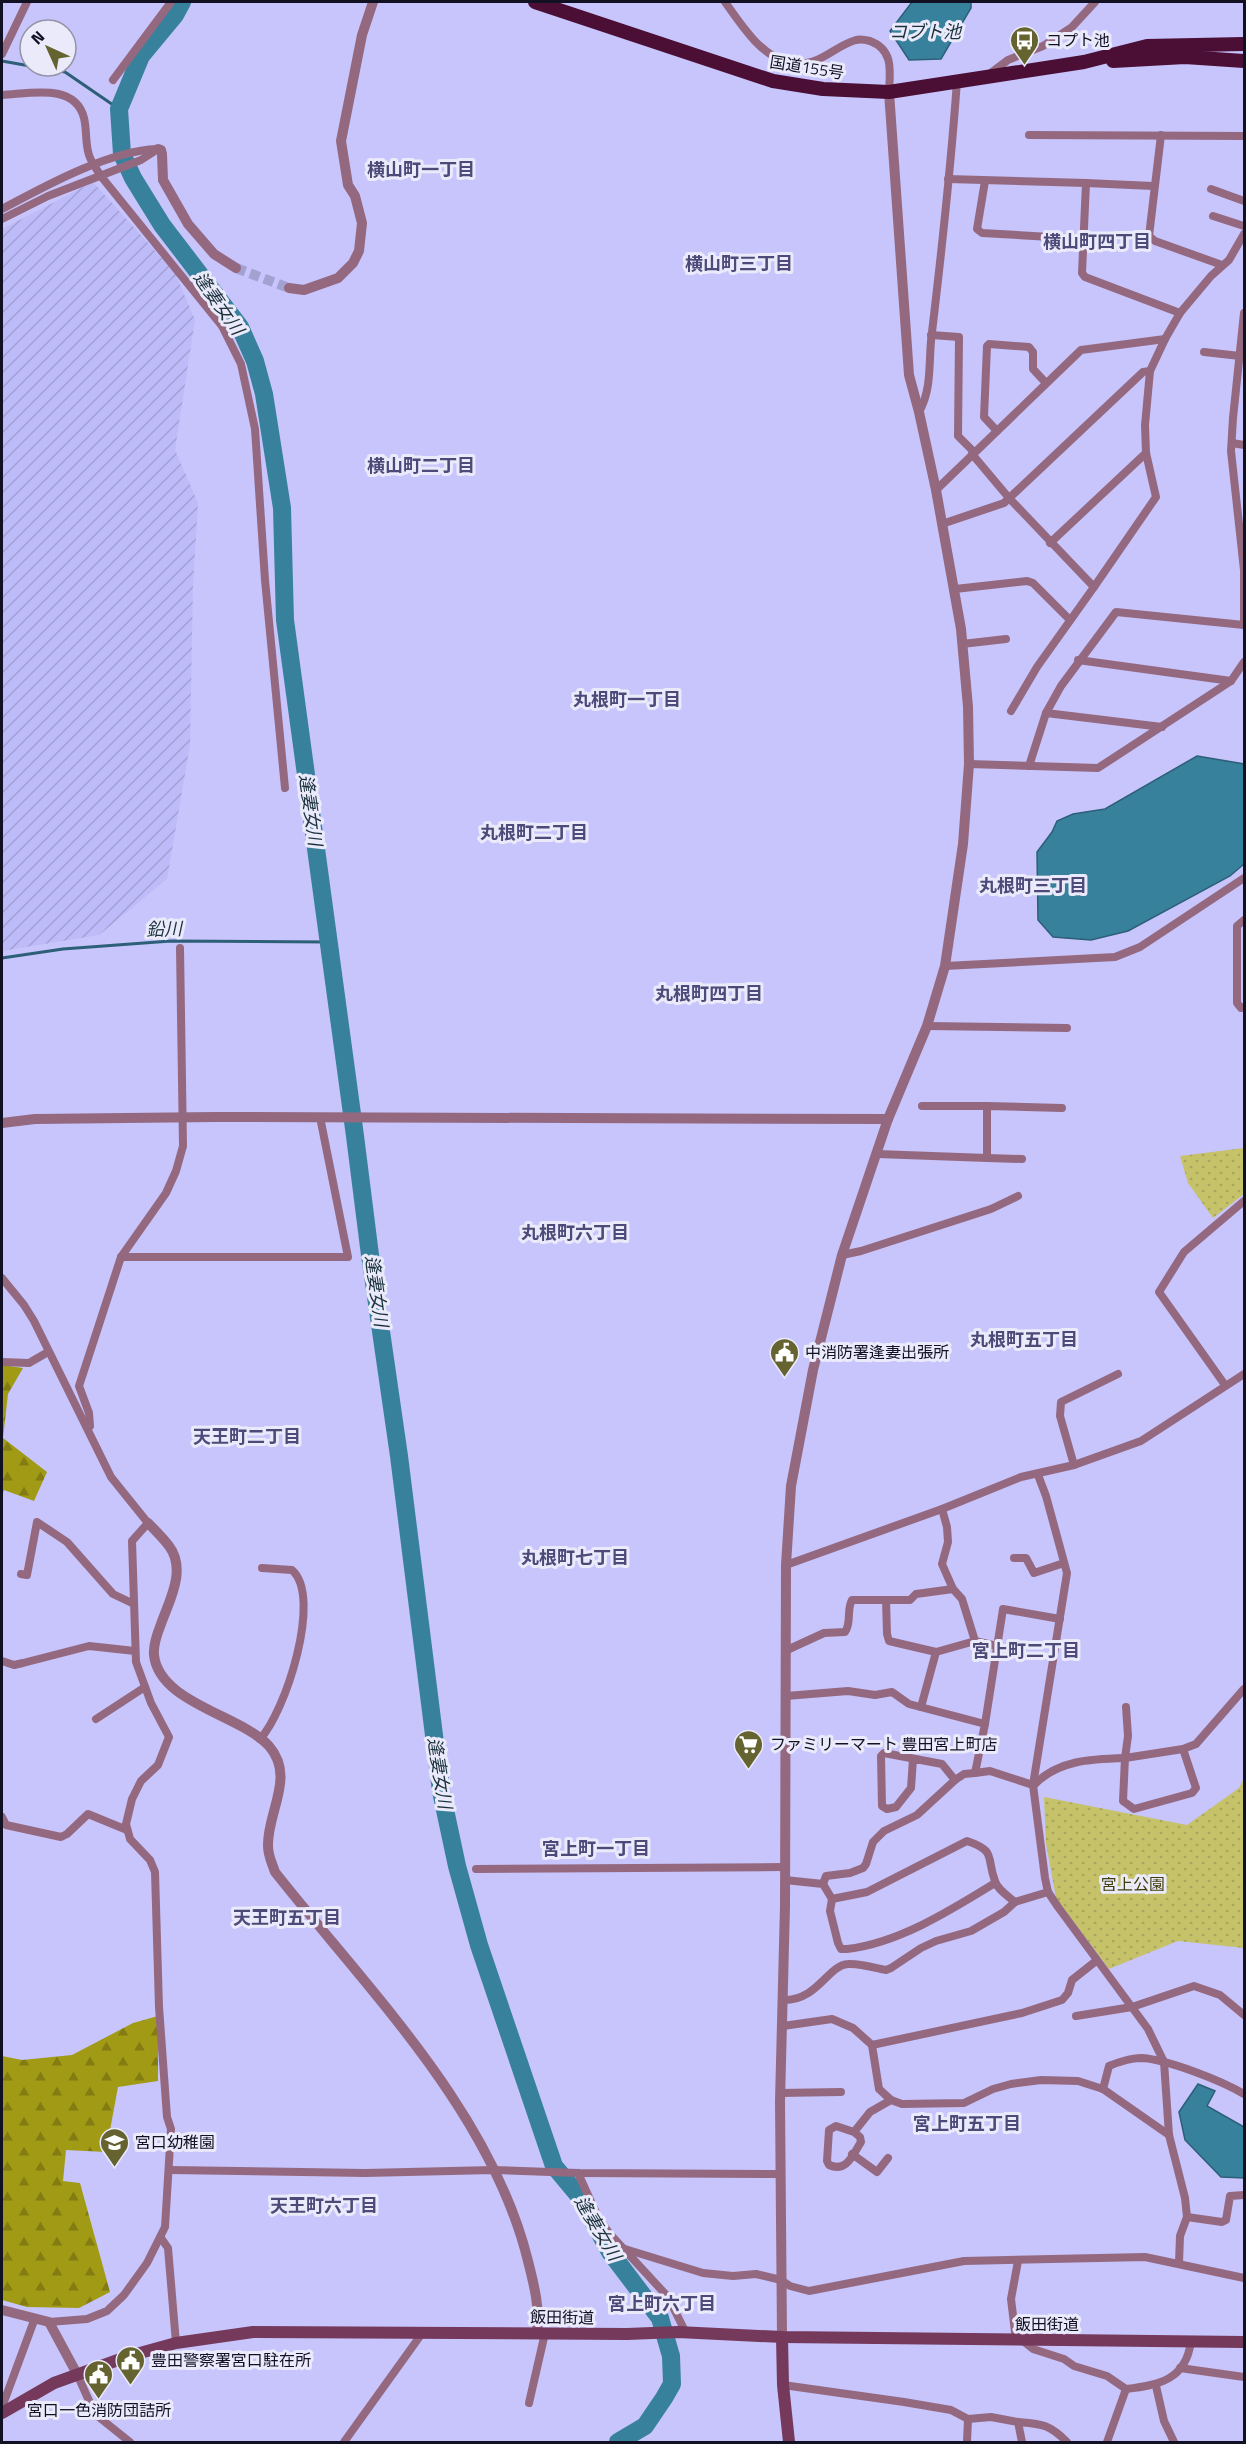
<svg xmlns="http://www.w3.org/2000/svg" width="1246" height="2444" viewBox="0 0 1246 2444" font-family="'Titillium Web','Noto Sans JP',sans-serif">
  <style>
    .industrial { fill: url(#industrial-furrows) }
    .forest { fill: url(#forest-firs) }
    .park { fill: url(#park-dots) }
    .water { fill: #38819c; stroke: #2d5f78; stroke-width: 1.5 }
    .lines { fill: none; stroke-linecap: round; stroke-linejoin: round }
    .stream { stroke: #2d5f78; stroke-width: 3 }
    .river { stroke: #38819c; stroke-width: 18 }
    .tertiary-tunnel { stroke: #a3a1d1; stroke-width: 10; stroke-dasharray: 10 5; stroke-linecap: butt }
    .minor { stroke: #946980; stroke-width: 8 }
    .tertiary { stroke: #946980; stroke-width: 10 }
    .secondary { stroke: #75395c; stroke-width: 12 }
    .trunk { stroke: #4b0e35; stroke-width: 14 }
    .labels { text-anchor: middle; dominant-baseline: central; stroke-width: 6; stroke-linejoin: round; paint-order: stroke }
    .poi-label { font-size: 16px; fill: #121023; stroke: #eaeafb; text-anchor: start }
    .street-label { font-size: 16px; fill: #121023; stroke: #eaeafb }
    .park-label { font-size: 16px; fill: #413e0c; stroke: #eaeafb }
    .water-label { font-size: 18px; font-style: italic; fill: #1b323c; stroke: #eaeafb }
    .neighbourhood-label { font-size: 18px; font-weight: bold; fill: #4d4978; stroke: #eaeafb }
  </style>
  <defs>
    <pattern id="industrial-furrows" width="10" height="10" patternUnits="userSpaceOnUse" patternTransform="scale(1.5)"><rect width="10" height="10" fill="#bebbf9"/><path d="M-1 1l2-2M0 10L10 0M9 11l2-2" fill="none" stroke="#a2a0d5"/></pattern>
    <pattern id="forest-firs" width="22" height="20" patternUnits="userSpaceOnUse" patternTransform="scale(1.5)"><rect width="22" height="20" fill="#a19a14"/><path d="M5 1l3.5 6h-7zM16 11l3.5 6h-7z" fill="#827c12"/></pattern>
    <pattern id="park-dots" width="8" height="8" patternUnits="userSpaceOnUse" patternTransform="scale(1.5)"><rect width="8" height="8" fill="#c6c26a"/><path d="M2 2h.1M6 6h.1" fill="none" stroke="#a9a65c" stroke-width="1.8" stroke-linecap="round"/></pattern>
  </defs>
  <rect width="100%" height="100%" fill="#c7c5fc"/>
  <polygon class="industrial" points="93,182 175,273 195,320 175,450 198,503 193,586 190,745 167,879 99,935 2,951 2,229"/>
  <g class="forest">
    <polygon points="2,1365 23,1368 8,1394 3,1438 47,1472 34,1501 4,1490 2,1496"/>
    <polygon points="158,2016 158,2081 118,2087 106,2152 66,2150 63,2181 80,2183 110,2292 79,2308 27,2307 2,2300 2,2056 22,2060 72,2055 133,2023"/>
  </g>
  <g class="park">
    <polygon points="1244,1148 1244,1194 1213,1218 1188,1183 1180,1156"/>
    <polygon points="1244,1778 1244,1948 1178,1941 1109,1969 1056,1898 1046,1843 1044,1797 1187,1825 1239,1788"/>
  </g>
  <g class="water">
    <polygon points="912,2 971,2 971,8 941,59 909,60 890,31"/>
    <polygon points="1197,756 1244,764 1244,864 1230,876 1128,931 1091,940 1053,937 1038,920 1037,852 1052,832 1057,821 1073,814 1105,809"/>
    <polygon points="1198,2084 1215,2091 1207,2106 1244,2127 1244,2178 1221,2177 1185,2140 1179,2112"/>
  </g>
  <g class="lines">
    <g class="stream">
      <polyline points="2,61 30,66"/>
      <polyline points="32,66 65,72 119,109"/>
      <polyline points="2,958 63,949 171,941 329,942"/>
    </g>
    <polyline class="river" points="182,2 175,15 141,56 119,109 122,154 133,178 162,225 240,327 255,361 264,394 282,508 285,620 355,1136 370,1255 399,1456 441,1791 457,1866 479,1945 554,2166 579,2196 610,2252 660,2318 671,2356 672,2384 664,2398 645,2426 618,2442"/>
    <polyline class="tertiary-tunnel" points="236,268 289,288"/>
    <g class="minor">
      <path d="M725,2C740,23 760,55 787,62C819,70 831,47 856,40C861,39 866,40 870,41C894,50 890,71 889,92"/>
      <polyline points="2,54 27,2"/>
      <polyline points="988,75 1008,60 1043,46 1072,27 1095,2"/>
      <polyline points="113,80 171,2"/>
      <path d="M2,95C28,94 75,82 84,118C87,130 85,143 89,155C91,162 97,169 100,175L222,326L241,364L255,429L265,580L285,788"/>
      <polyline points="1029,135 1244,136"/>
      <polyline points="1161,135 1149,236 1155,241 1222,265"/>
      <polyline points="948,179 1086,183 1082,273 1085,277 1180,313"/>
      <polyline points="985,181 977,229 982,233 1084,239"/>
      <polyline points="1086,183 1153,186"/>
      <polyline points="1211,189 1244,201"/>
      <path d="M2,209C45,186 108,151 157,149"/>
      <polyline points="1213,216 1244,226"/>
      <polyline points="2,219 48,196 141,160 158,149"/>
      <polyline points="931,335 959,337 958,436 974,452"/>
      <polyline points="1204,352 1240,356"/>
      <path d="M919,412C933,388 928,358 932,332C942,248 951,165 957,81"/>
      <polyline points="997,431 984,417 987,346 989,344 1029,347 1033,352 1033,369 1046,383"/>
      <polyline points="1232,443 1244,445"/>
      <polyline points="972,454 1009,498 1094,587 1156,497 1146,453 1145,425 1150,371 1165,339 1180,313 1211,276 1229,260 1244,234"/>
      <polyline points="936,490 1081,350 1165,339"/>
      <polyline points="942,524 1004,503 1143,372 1150,371"/>
      <polyline points="1050,543 1146,453"/>
      <polyline points="955,589 1027,581 1033,583 1070,620"/>
      <polyline points="1244,625 1244,570 1231,451 1233,418 1244,313"/>
      <polyline points="962,644 1006,639"/>
      <polyline points="1078,660 1231,681"/>
      <polyline points="1011,711 1037,667 1094,587"/>
      <polyline points="1046,713 1162,727"/>
      <polyline points="969,764 1098,768 1231,681 1244,662"/>
      <polyline points="1029,766 1046,713 1061,686 1116,612 1244,625"/>
      <polyline points="1244,920 1237,926 1237,1003 1241,1008 1244,1007"/>
      <polyline points="945,966 1115,957 1140,947 1244,878"/>
      <polyline points="927,1026 1067,1028"/>
      <polyline points="922,1106 987,1106"/>
      <polyline points="877,1154 987,1158 987,1106 1062,1108"/>
      <polyline points="987,1158 1022,1159"/>
      <polyline points="842,1255 861,1251 991,1209 1018,1196"/>
      <polyline points="121,1257 348,1257 320,1117"/>
      <polyline points="2,1278 24,1305 34,1321 111,1477 148,1523 132,1541 136,1662 151,1703 169,1737 158,1765 141,1781 132,1799 126,1824 130,1839 150,1860 155,1872 159,2007 167,2117 171,2129 165,2227 147,2263 124,2295 107,2311 87,2319 49,2322"/>
      <polyline points="2,1362 29,1363 48,1352"/>
      <polyline points="1225,1385 1159,1292 1184,1252 1244,1201"/>
      <polyline points="90,1426 89,1413 79,1386 121,1257 166,1193 176,1171 183,1146 180,948"/>
      <polyline points="1074,1465 1060,1416 1061,1402 1118,1374"/>
      <polyline points="1038,1475 1046,1496 1067,1573 1033,1785 1045,1878 1048,1892 1058,1907 1148,2029 1164,2062 1169,2135 1185,2198 1187,2217 1180,2236 1179,2263"/>
      <polyline points="1014,1558 1026,1558 1034,1573 1064,1563"/>
      <polyline points="786,1565 942,1509 1021,1477 1074,1465 1141,1441 1244,1374"/>
      <polyline points="21,1574 27,1575 37,1522 67,1542 113,1594 134,1604"/>
      <polyline points="953,1589 962,1599 975,1641"/>
      <polyline points="886,1600 887,1634 889,1641 936,1652"/>
      <path d="M787,1650L824,1633L845,1632C852,1622 846,1611 852,1600H910L916,1594L953,1589L942,1564L948,1542L947,1527L942,1509"/>
      <polyline points="2,1661 14,1665 23,1663 89,1646 135,1651"/>
      <polyline points="786,1696 848,1691 875,1695 892,1692 909,1704 985,1724 975,1773 990,1771 1033,1785"/>
      <polyline points="921,1707 936,1652 975,1641 997,1646"/>
      <polyline points="1126,1707 1128,1736 1125,1758 1183,1749 1196,1744 1244,1689"/>
      <polyline points="96,1719 145,1687"/>
      <polyline points="985,1724 1003,1609 1060,1619"/>
      <path d="M260,1739C285,1713 323,1597 292,1570L262,1568"/>
      <polyline points="913,1759 911,1788 896,1807 887,1809 882,1806 881,1756 884,1753 942,1764 955,1780 964,1774 975,1773"/>
      <path d="M1034,1785C1058,1760 1091,1759 1125,1758L1123,1801L1134,1809L1192,1793L1196,1788L1183,1749"/>
      <polyline points="2,1817 6,1825 61,1837 67,1834 88,1814 127,1830"/>
      <polyline points="476,1869 784,1867"/>
      <path d="M785,1880L823,1884L832,1899L830,1911L838,1943L841,1949H847C899,1943 951,1910 995,1883"/>
      <polyline points="823,1884 826,1876 850,1873 863,1868 866,1864 873,1842 884,1831 917,1815 955,1780"/>
      <path d="M832,1899L867,1892L967,1841C997,1851 986,1858 995,1881C997,1889 1009,1897 1015,1902"/>
      <path d="M784,2000C818,2000 828,1965 848,1964C860,1963 875,1968 886,1970L891,1968L921,1948L936,1941L971,1931L1004,1912L1015,1902L1048,1892"/>
      <polyline points="1076,2016 1132,2007 1194,1986 1220,1995 1244,2015"/>
      <polyline points="783,2026 832,2019 853,2028 872,2045 879,2089 891,2100 902,2104 964,2103 993,2089 1011,2084 1041,2080 1078,2081 1103,2089 1169,2135"/>
      <polyline points="872,2045 1022,2013 1062,2000 1068,1993 1072,1980 1096,1961"/>
      <path d="M1103,2089L1109,2066C1118,2062 1132,2058 1141,2058C1167,2059 1222,2081 1244,2094"/>
      <polyline points="780,2093 841,2092"/>
      <path d="M854,2132L860,2137L861,2142C853,2154 847,2173 829,2165L827,2161L829,2130L836,2126L854,2132L870,2112L891,2100"/>
      <polyline points="852,2154 877,2172 888,2158"/>
      <polyline points="169,2170 365,2173 493,2170 578,2173 781,2174"/>
      <polyline points="578,2173 597,2215 609,2233 668,2297 686,2333"/>
      <polyline points="1187,2217 1222,2222 1226,2220 1230,2196 1244,2195"/>
      <polyline points="161,2238 168,2248 176,2343"/>
      <polyline points="625,2249 703,2273 733,2276 756,2274 781,2280 790,2286 809,2291 964,2261 1145,2257 1244,2278"/>
      <polyline points="1016,2340 1011,2299 1018,2261"/>
      <path d="M1023,2341L1033,2349L1064,2359L1074,2366L1107,2376L1126,2389C1159,2385 1186,2380 1191,2341"/>
      <polyline points="1180,2368 1244,2377"/>
      <polyline points="77,2374 95,2414 130,2442"/>
      <polyline points="783,2385 904,2402 951,2410 968,2419 991,2417 1018,2422 1022,2442"/>
      <polyline points="1156,2386 1164,2421 1174,2442"/>
      <polyline points="529,2403 545,2333"/>
      <polyline points="2,2407 35,2318"/>
      <path d="M1018,2422C1042,2424 1049,2424 1067,2442"/>
      <polyline points="344,2442 423,2332"/>
      <polyline points="967,2442 968,2419"/>
      <polyline points="1107,2442 1126,2389"/>
    </g>
    <g class="tertiary">
      <polyline points="158,149 161,150 162,154 163,180 188,224 214,254 236,268"/>
      <polyline points="289,288 304,290 338,278 353,263 359,251 362,223 355,196 348,185 341,141 362,35 373,2"/>
      <polyline points="2,1123 35,1119 215,1117 888,1119"/>
      <path d="M148,1523C155,1530 163,1538 169,1546C187,1570 169,1601 161,1624C157,1634 153,1645 154,1655C159,1703 241,1715 269,1746C296,1777 267,1812 268,1846C268,1856 272,1863 275,1872C368,1990 491,2111 528,2261C534,2285 540,2307 537,2332"/>
      <polyline points="2,2310 49,2322 77,2374"/>
      <polyline points="782,2337 780,2101 785,1906 786,1565 791,1486 813,1370 842,1255 888,1119 927,1026 945,966 963,844 969,764 968,707 961,629 936,490 919,412 909,375 889,92"/>
    </g>
    <g class="secondary">
      <polyline points="782,2337 783,2385 789,2442"/>
      <polyline points="2,2413 54,2383 129,2356 176,2343 253,2332 627,2334 678,2332 782,2337 1244,2342"/>
    </g>
    <g class="trunk">
      <polyline points="535,2 773,81 823,89 889,92 1084,62 1147,46 1244,44"/>
      <polyline points="1113,61 1185,57 1244,61"/>
    </g>
  </g>
  <defs>
    <symbol id="bus-pin" viewBox="-11 -11 22 30"><path d="M0 17L-7.5 6A9.5 9.5 0 1 1 7.5 6Z" fill="#65632f" stroke="#eaeafb"/><path d="M-5-6H5V4H4V6H2V4H-2V6H-4V4H-5ZM-3.5-4V0h7V-4ZM-3.5 1.2v1.5H-2V1.2ZM2 1.2v1.5H3.5V1.2Z" fill="#fff"/></symbol>
    <symbol id="civic-pin" viewBox="-11 -11 22 30"><path d="M0 17L-7.5 6A9.5 9.5 0 1 1 7.5 6Z" fill="#65632f" stroke="#eaeafb"/><path d="M-.6-6.5H3V-4.5H.6V-3L4-1V1h2V6H-6V1h2V-1L-.6-3ZM-1.2 2.5V6h2.4V2.5Z" fill="#fff"/></symbol>
    <symbol id="supermarket-pin" viewBox="-11 -11 22 30"><path d="M0 17L-7.5 6A9.5 9.5 0 1 1 7.5 6Z" fill="#65632f" stroke="#eaeafb"/><path d="M-6-5.5h2.5l.6 2H6L4.5 2H-2.5L-4.4-4H-6ZM-1.5 3.2a1.3 1.3 0 1 0 .1 0ZM3 3.2a1.3 1.3 0 1 0 .1 0Z" fill="#fff"/></symbol>
    <symbol id="school-pin" viewBox="-11 -11 22 30"><path d="M0 17L-7.5 6A9.5 9.5 0 1 1 7.5 6Z" fill="#65632f" stroke="#eaeafb"/><path d="M0-5L7-2L0 1L-7-2ZM-4 1L0 2.5L4 1V4Q0 6-4 4Z" fill="#fff"/></symbol>
  </defs>
  <g fill-rule="evenodd">
    <use href="#bus-pin" x="1008" y="24" width="33" height="45"/>
    <use href="#civic-pin" x="768" y="1336" width="33" height="45"/>
    <use href="#supermarket-pin" x="732" y="1728" width="33" height="45"/>
    <use href="#school-pin" x="98" y="2126" width="33" height="45"/>
    <use href="#civic-pin" x="114" y="2344" width="33" height="45"/>
    <use href="#civic-pin" x="82" y="2358" width="33" height="45"/>
  </g>
  <g class="labels">
    <g class="poi-label">
      <text x="1046" y="40">コプト池</text>
      <text x="805" y="1352">中消防署逢妻出張所</text>
      <text x="770" y="1744">ファミリーマート 豊田宮上町店</text>
      <text x="135" y="2142">宮口幼稚園</text>
      <text x="151" y="2360">豊田警察署宮口駐在所</text>
      <text x="99" y="2410" text-anchor="middle">宮口一色消防団詰所</text>
    </g>
    <g class="street-label">
      <text transform="translate(807 67) rotate(9)">国道155号</text>
      <text transform="translate(562 2317) rotate(1)">飯田街道</text>
      <text x="1047" y="2324">飯田街道</text>
    </g>
    <g class="park-label">
      <text x="1133" y="1884">宮上公園</text>
    </g>
    <g class="water-label">
      <text x="925" y="31">コブト池</text>
      <text transform="translate(219 303) rotate(55)">逢妻女川</text>
      <text transform="translate(311 810) rotate(82)">逢妻女川</text>
      <text transform="translate(164 929) rotate(-2)">鉛川</text>
      <text transform="translate(377 1291) rotate(82)">逢妻女川</text>
      <text transform="translate(440 1773) rotate(81)">逢妻女川</text>
      <text transform="translate(598 2228) rotate(59)">逢妻女川</text>
    </g>
    <g class="neighbourhood-label">
      <text x="421" y="169">横山町一丁目</text>
      <text x="1097" y="241">横山町四丁目</text>
      <text x="739" y="263">横山町三丁目</text>
      <text x="421" y="465">横山町二丁目</text>
      <text x="627" y="699">丸根町一丁目</text>
      <text x="534" y="832">丸根町二丁目</text>
      <text x="1033" y="885">丸根町三丁目</text>
      <text x="709" y="993">丸根町四丁目</text>
      <text x="575" y="1232">丸根町六丁目</text>
      <text x="1024" y="1339">丸根町五丁目</text>
      <text x="247" y="1436">天王町二丁目</text>
      <text x="575" y="1557">丸根町七丁目</text>
      <text x="1026" y="1650">宮上町二丁目</text>
      <text x="596" y="1848">宮上町一丁目</text>
      <text x="287" y="1917">天王町五丁目</text>
      <text x="967" y="2123">宮上町五丁目</text>
      <text x="324" y="2205">天王町六丁目</text>
      <text x="662" y="2303">宮上町六丁目</text>
    </g>
  </g>
  <rect width="1246" height="2444" fill="none" stroke="#121023" stroke-width="6"/>
  <g transform="translate(48 48) rotate(315)"><circle r="28" fill="#eaeafb" stroke="#9493a5" stroke-width="1.5"/>
  <path d="M0-4.5L10 22L0 15L-10 22Z" fill="#65632f"/>
  <text y="-9" font-size="16" font-weight="bold" text-anchor="middle" fill="#121023">N</text>
  </g>
</svg>
